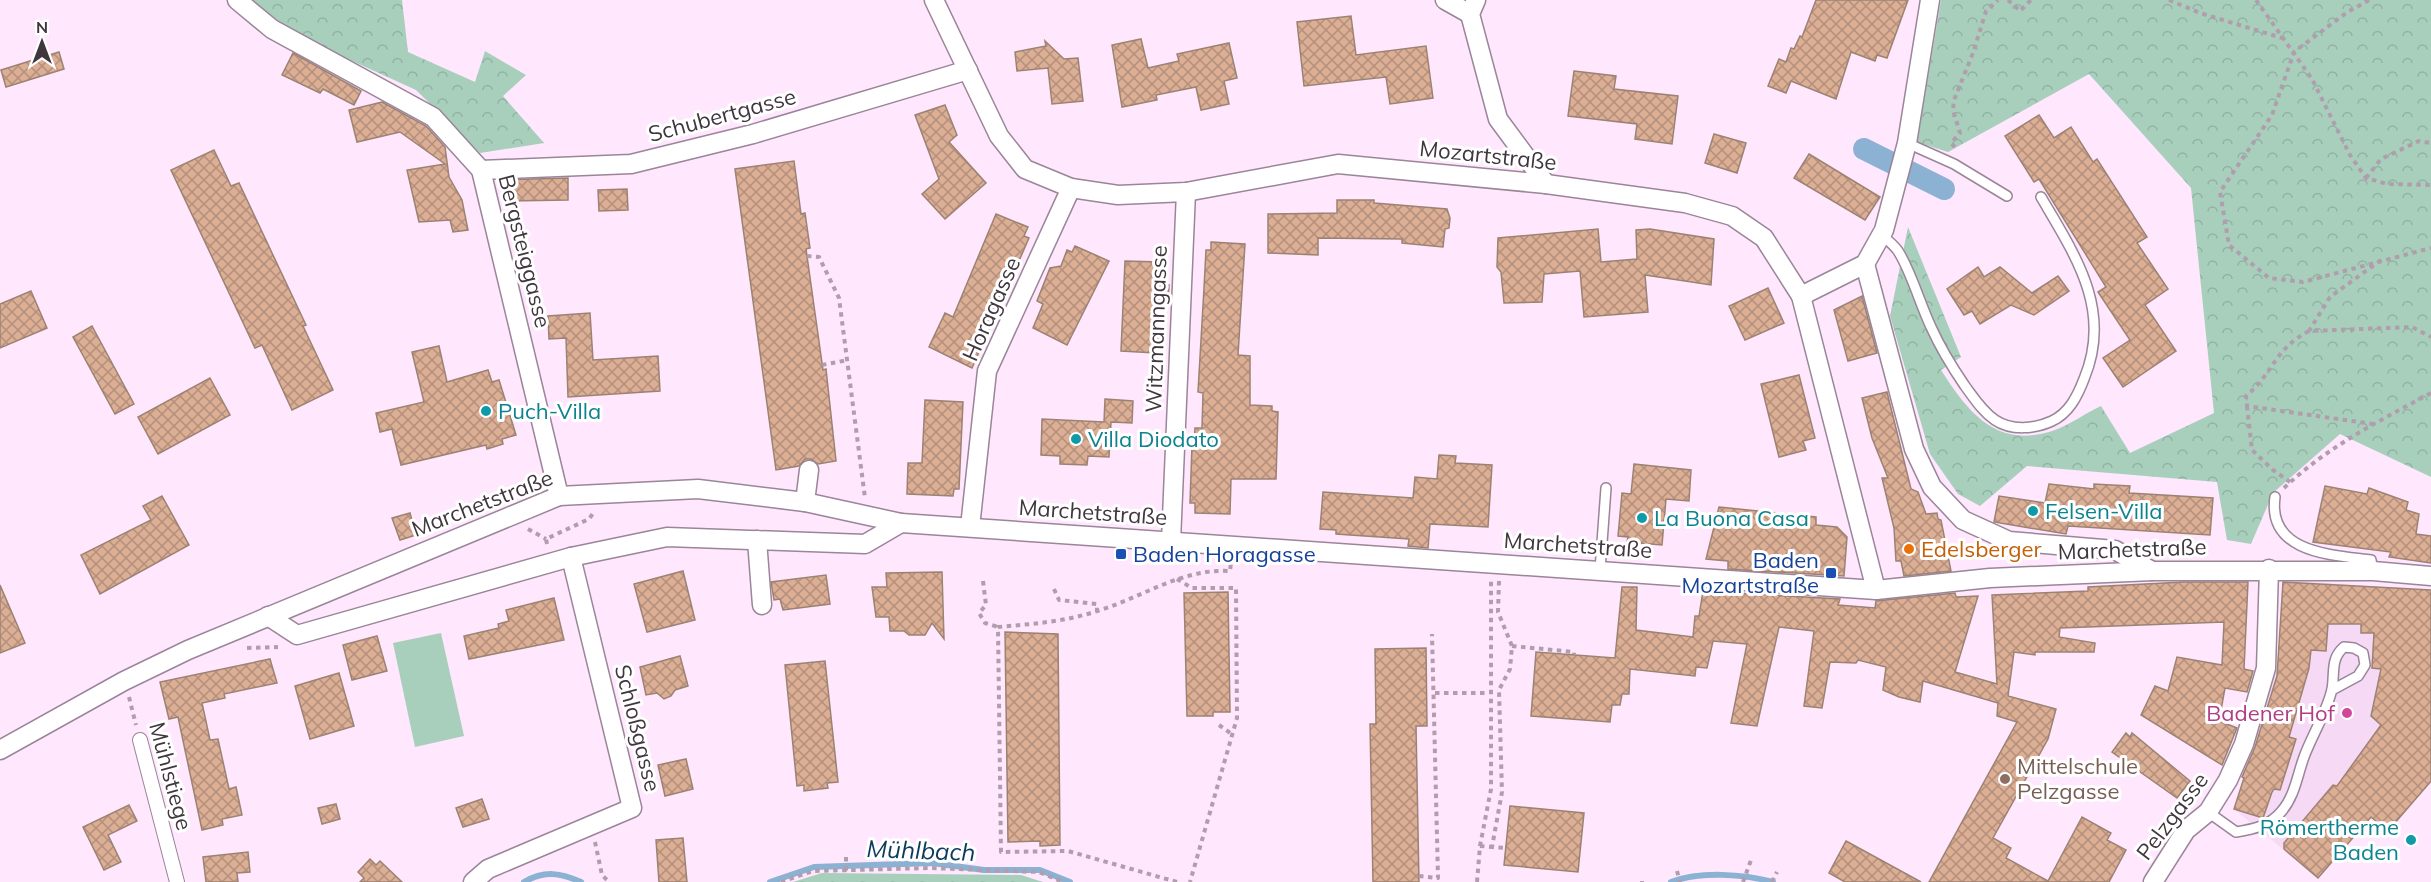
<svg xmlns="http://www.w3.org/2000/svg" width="2431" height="882" viewBox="0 0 2431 882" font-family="Mulish,sans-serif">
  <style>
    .built { fill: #f6d9f4 }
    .forest { fill: url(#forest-crowns) }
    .garden { fill: #a8cfbc }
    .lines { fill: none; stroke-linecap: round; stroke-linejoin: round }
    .stream { stroke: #8bb1d3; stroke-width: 6 }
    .canal { stroke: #8bb1d3; stroke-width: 22 }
    .building { fill: url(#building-cross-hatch); stroke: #9c8273; stroke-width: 1.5 }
    .service-casing { stroke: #9a8599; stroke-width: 12 }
    .pedestrian-casing { stroke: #9a8599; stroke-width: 16 }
    .minor-casing { stroke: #9a8599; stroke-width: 21 }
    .path { stroke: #b09eae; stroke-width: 4; stroke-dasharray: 4.5 4.5; stroke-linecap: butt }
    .service { stroke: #fff; stroke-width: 9 }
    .pedestrian { stroke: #fff; stroke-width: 14 }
    .minor { stroke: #fff; stroke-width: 18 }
    .culture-dot { fill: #0f9aa8; stroke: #fff; stroke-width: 2 }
    .food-dot { fill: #e8710a; stroke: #fff; stroke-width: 2 }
    .transit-dot { fill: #1a4fb4; stroke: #fff; stroke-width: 2 }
    .hotel-dot { fill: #d1479c; stroke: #fff; stroke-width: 2 }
    .education-dot { fill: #8d6e63; stroke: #fff; stroke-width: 2 }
    .labels { text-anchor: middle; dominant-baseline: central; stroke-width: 6; stroke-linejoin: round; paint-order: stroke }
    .street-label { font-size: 22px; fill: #3f363e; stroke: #fff }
    .culture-label { font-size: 22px; fill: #0d838f; stroke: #fff; text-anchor: start }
    .food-label { font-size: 22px; fill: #c56008; stroke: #fff; text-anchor: start }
    .transit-label { font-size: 22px; fill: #164399; stroke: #fff; text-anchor: start }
    .hotel-label { font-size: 22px; fill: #b23c85; stroke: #fff; text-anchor: end }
    .education-label { font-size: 22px; fill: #785e54; stroke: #fff; text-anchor: start }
    .water-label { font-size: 24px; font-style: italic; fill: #0c3a5c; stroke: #fff }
  </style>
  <defs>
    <pattern id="forest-crowns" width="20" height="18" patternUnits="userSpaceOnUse" patternTransform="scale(1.5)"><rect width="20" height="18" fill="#a8cfbc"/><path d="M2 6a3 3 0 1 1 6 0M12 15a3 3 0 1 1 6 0" fill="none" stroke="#92b2a3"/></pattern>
    <pattern id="building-cross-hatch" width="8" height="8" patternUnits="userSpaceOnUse" patternTransform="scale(1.5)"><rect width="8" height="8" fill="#dcaf95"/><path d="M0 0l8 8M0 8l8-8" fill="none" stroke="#b48f7b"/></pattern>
  </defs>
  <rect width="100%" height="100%" fill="#ffe7fd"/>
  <polygon class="built" points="2284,580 2431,590 2377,822 2371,818 2318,878 2234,809 2277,668"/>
  <g class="forest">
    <polygon points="252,0 402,0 408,52 475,82 485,51 526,75 503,96 544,143 480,153 416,90 282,29"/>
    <path d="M1941,0H2431V477L2340,434L2273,493L2251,544L2227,540L2217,482L2027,466L1980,506L1958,494L1930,454L1890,316L1908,227L1961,357L1941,370C1969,414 1998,450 2055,430C2071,424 2086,413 2101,406L2130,453L2214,413L2191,188L2089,74L1948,152L1917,142Z"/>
    <polygon points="822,873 1021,875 1043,882 793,882"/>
  </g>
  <polygon class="garden" points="441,633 464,736 415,747 393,643"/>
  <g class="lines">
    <g class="stream">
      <path d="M524,882C545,870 561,873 581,882"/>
      <polyline points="770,882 814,867 932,863 984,870 1040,870 1070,882"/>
      <path d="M1671,882C1701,871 1743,874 1773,882"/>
    </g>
    <polyline class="canal" points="1864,149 1944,189"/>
  </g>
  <g class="building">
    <polygon points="1816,0 1908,0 1887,58 1877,55 1875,61 1851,52 1836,99 1791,81 1786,93 1768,86 1779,59 1786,62 1791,48 1794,49 1800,36 1802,37"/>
    <polygon points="1351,16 1356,55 1426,46 1433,98 1390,104 1386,77 1304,86 1297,22"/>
    <polygon points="1141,39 1148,68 1179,61 1177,54 1229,43 1237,78 1224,81 1229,104 1201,110 1196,87 1156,95 1157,100 1122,107 1112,45"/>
    <polygon points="1045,41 1064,59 1078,58 1083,101 1052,104 1048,68 1017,71 1015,52 1046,46"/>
    <polygon points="59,52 64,69 6,87 1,70"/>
    <polygon points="293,53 361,91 354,105 323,89 320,93 282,75"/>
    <polygon points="1574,71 1616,76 1614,89 1678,96 1672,144 1635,139 1637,124 1568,116"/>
    <polygon points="382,102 426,126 445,147 449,177 462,200 468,230 453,232 450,220 419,222 407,170 445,164 400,132 357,142 349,110"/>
    <polygon points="945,105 957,135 949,142 986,183 945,219 922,194 939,179 915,115"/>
    <polygon points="2039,115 2054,138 2071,127 2093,162 2097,159 2147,237 2137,243 2168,289 2145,305 2176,351 2123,387 2103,358 2130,340 2098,292 2106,287 2039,179 2034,182 2005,136"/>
    <polygon points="1714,134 1746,143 1737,173 1705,163"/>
    <polygon points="214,150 231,186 239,183 306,325 303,326 333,390 292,410 262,345 255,348 171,170"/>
    <polygon points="1809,154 1880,197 1865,220 1794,178"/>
    <polygon points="794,161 801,214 805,213 810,248 806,249 823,370 826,369 836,461 818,464 811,459 805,459 799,466 776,470 735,169"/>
    <polygon points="568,178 568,200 504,201 503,180"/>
    <polygon points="627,189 628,210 599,211 598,190"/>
    <polygon points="1337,200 1374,200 1374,203 1447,209 1450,218 1449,228 1445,229 1443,247 1402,243 1402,239 1318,238 1318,255 1268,253 1268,214 1337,213"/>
    <polygon points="996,214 1028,227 1024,236 1029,238 972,368 929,347 945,313 953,317"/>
    <polygon points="1598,229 1601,262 1637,259 1636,230 1650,229 1714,239 1711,285 1645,275 1648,312 1584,317 1580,271 1544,274 1542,302 1504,303 1501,272 1497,267 1498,238"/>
    <polygon points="1211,242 1245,244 1238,355 1250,356 1250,405 1272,406 1272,411 1278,412 1276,479 1231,479 1230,514 1195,513 1195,503 1190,503 1192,445 1194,445 1195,428 1202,428 1203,393 1198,392 1204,288 1206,250 1211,250"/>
    <polygon points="1075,246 1109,261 1067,345 1033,328 1043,304 1037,301 1050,268 1061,266 1067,250 1072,252"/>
    <polygon points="1125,261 1160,262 1160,270 1163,270 1163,285 1169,285 1168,302 1163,302 1161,346 1156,346 1155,353 1121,351"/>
    <polygon points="1978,267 1984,277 2000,267 2032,293 2058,276 2069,291 2034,315 2011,305 1980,324 1972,311 1964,315 1947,289"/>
    <polygon points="1768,288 1784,323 1745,340 1729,306"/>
    <polygon points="31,291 47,328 0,348 0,304"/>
    <polygon points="1862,296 1877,353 1848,361 1834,310"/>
    <polygon points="590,313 593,360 658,356 660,391 568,397 566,338 549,339 548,316"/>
    <polygon points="92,326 134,404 115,414 73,337"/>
    <polygon points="439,346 447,382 488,370 492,382 499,380 516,435 502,439 503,444 487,449 486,445 401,465 392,429 380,432 376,413 424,402 412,352"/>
    <polygon points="1799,375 1815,438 1803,441 1806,450 1779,457 1761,384"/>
    <polygon points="210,378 230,415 158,454 138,417"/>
    <polygon points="1887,392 1911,489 1918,492 1926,514 1937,513 1938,519 1941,520 1951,571 1904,576 1901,561 1896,561 1894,528 1882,478 1888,478 1872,438 1862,398"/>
    <polygon points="1105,399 1133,401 1132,423 1111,422 1109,457 1088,456 1087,465 1060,464 1060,456 1041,455 1042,419 1104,422"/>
    <polygon points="925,400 963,402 959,489 954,489 953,496 907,494 908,463 922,463"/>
    <polygon points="1439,455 1456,456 1455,463 1492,465 1488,527 1430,524 1428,548 1408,546 1409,539 1336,534 1336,530 1320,529 1323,492 1413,498 1415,477 1437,479"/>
    <polygon points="1634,464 1691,470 1689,501 1666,499 1662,545 1627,542 1628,537 1618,536 1622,493 1631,494"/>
    <polygon points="2049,484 2094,489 2094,484 2130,486 2129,493 2213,498 2210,535 2068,526 2066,534 1994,522 1999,496 2045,503"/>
    <polygon points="2325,486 2367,494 2369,488 2408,502 2406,510 2419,514 2416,534 2431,536 2431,563 2389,557 2391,552 2313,542"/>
    <polygon points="162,496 189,545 100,594 81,555 151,520 143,506"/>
    <polygon points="1719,507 1816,517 1816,525 1837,527 1847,537 1844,576 1728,569 1728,561 1706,559"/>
    <polygon points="410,513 416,535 400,540 392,518"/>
    <polygon points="683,571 695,620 647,632 634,584"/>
    <polygon points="942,572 944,639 932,623 925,635 909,635 904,631 890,631 889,617 876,617 872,587 887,587 886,573"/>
    <polygon points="826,575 830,604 783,610 780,599 774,600 771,582"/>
    <polygon points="2184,582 2248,582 2244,669 2253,671 2247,692 2225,688 2219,721 2237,728 2222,765 2141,715 2155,686 2168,691 2177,657 2222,665 2224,622 2060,628 2059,637 2095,643 2094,652 2035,652 2035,655 2014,652 2008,696 2056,709 2048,739 1993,838 2011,848 2006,858 2048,881 2082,817 2111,833 2107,840 2126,850 2109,882 1929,882 2017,722 1997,716 1998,703 1923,681 1920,702 1899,697 1883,690 1886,667 1858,660 1856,663 1830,662 1822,708 1804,706 1814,631 1779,627 1757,726 1731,723 1747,644 1713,641 1707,668 1696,667 1695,676 1630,669 1629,694 1622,694 1620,705 1612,705 1610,722 1531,716 1536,652 1615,658 1622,587 1637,587 1636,630 1693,637 1695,616 1699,616 1703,591 1840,599 1838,605 1875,608 1876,601 1955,593 1956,597 1978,596 1955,672 1997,684 1992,595 2088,591 2088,587"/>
    <polygon points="2283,582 2431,590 2431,781 2388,831 2371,817 2318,878 2284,849 2284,843 2333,785 2337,786 2381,725 2371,716 2381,669 2372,668 2374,633 2361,633 2361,624 2328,624 2326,651 2311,650 2309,668 2289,737 2296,739 2280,790 2274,789 2272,792 2263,818 2234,809 2244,778 2242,777 2255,747 2277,676"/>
    <polygon points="0,585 25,643 0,653"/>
    <polygon points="1228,592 1230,712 1213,712 1213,716 1187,716 1184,593"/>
    <polygon points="554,598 564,640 469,659 464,636 499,628 498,624 509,621 506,610"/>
    <polygon points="1005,632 1058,634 1060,845 1040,846 1040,841 1008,842"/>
    <polygon points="377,636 387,671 352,680 343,645"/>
    <polygon points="1426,648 1427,726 1416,726 1419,882 1373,882 1370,724 1376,724 1375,649"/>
    <polygon points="680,656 688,686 675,690 671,696 664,699 657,693 646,695 640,667"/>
    <polygon points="270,659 277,683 224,694 225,698 202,703 210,740 218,739 229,789 236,787 242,815 222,819 223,825 202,830 178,717 169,719 160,682"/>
    <polygon points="825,661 838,782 827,783 828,788 804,791 804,785 797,786 785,665"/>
    <polygon points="339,673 354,726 310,739 295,686"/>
    <polygon points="2126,733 2130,737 2132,733 2190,781 2177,798 2112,752"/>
    <polygon points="686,759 693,789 665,796 658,765"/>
    <polygon points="482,799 489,819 463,827 456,808"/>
    <polygon points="336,804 340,819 322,824 318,808"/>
    <polygon points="129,805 137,821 108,835 121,862 104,870 83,827"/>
    <polygon points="1510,806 1584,813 1578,872 1504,865"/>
    <polygon points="683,838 687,882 659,882 656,840"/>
    <polygon points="1846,841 1921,882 1845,882 1829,873"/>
    <polygon points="248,852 250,872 237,873 238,882 206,882 203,857"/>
    <polygon points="370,859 376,865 380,861 402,882 360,882 364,878 358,872"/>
  </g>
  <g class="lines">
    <defs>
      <g id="service">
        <polyline points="1907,143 1954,164 2007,196"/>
        <path d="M1882,235C1887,240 1894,245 1898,251C1911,271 1920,304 1931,327C1940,347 1952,367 1965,386C1974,398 1982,411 1995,420C2011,431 2035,429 2052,421C2069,413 2077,397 2084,379C2113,310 2075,255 2041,197"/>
        <path d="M2275,497C2267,553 2332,555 2371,560L2373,571"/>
        <polyline points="1600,570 1606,488"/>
        <path d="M2208,812L2236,832C2254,829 2269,826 2281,812C2295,796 2297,776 2304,757C2312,735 2327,712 2332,689C2335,673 2330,659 2344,647L2354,648L2363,653L2365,665L2358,676L2332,690"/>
      </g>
      <polyline id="pedestrian" points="140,740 177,882"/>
      <g id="minor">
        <polyline points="237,0 272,29 433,117 481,170 559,496"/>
        <polyline points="934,0 999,136 1025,169 1071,188 1118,195 1186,192 1338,164 1546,184 1685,203 1732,216 1764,238 1801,296 1876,590"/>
        <polyline points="1445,0 1470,14"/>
        <polyline points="1476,0 1470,14 1498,119 1546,184"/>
        <polyline points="481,170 631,164 753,134 968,70"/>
        <polyline points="1865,264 1914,449 1932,487 1963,520 2009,541 2115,550 2152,571"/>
        <polyline points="1801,296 1865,264 1884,230 1907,143 1930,0"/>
        <polyline points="805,502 809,470"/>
        <polyline points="970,527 987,371 1071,188"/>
        <polyline points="757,540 762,605"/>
        <polyline points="1171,541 1186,192"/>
        <polyline points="268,616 297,635 571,557 667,537 865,544 901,523"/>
        <polyline points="0,750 124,681 188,650 559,496 698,489 805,502 901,523 1876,590 1990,578 2153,571 2373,571 2431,576"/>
        <polyline points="473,882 488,869 632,808 571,557"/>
        <polyline points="2153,882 2186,830 2208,812 2228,780 2244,744 2266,668 2269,569"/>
      </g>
    </defs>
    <use href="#service" class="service-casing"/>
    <use href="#pedestrian" class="pedestrian-casing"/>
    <use href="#minor" class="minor-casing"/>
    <g class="path">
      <polyline points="2008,0 2020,11 2031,0"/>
      <polyline points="2169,0 2200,13 2282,38"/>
      <polyline points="2256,0 2312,79 2350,155 2366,178 2387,184 2431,185"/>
      <polyline points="2369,0 2346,13 2294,52 2272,115 2220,192 2229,245 2269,278 2303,282 2431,248"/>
      <polyline points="1955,147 1951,143 1960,133 1953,110 1954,100 1973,53 1986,11 1998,0"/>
      <polyline points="2366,178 2381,159 2419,141 2431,143"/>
      <polyline points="807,256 819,257 839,298 865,498"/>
      <polyline points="2381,260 2330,297 2309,331 2412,327 2431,337"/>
      <path d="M2309,331C2274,349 2273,374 2246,396L2247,406L2373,424"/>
      <polyline points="822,365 848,360"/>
      <polyline points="2247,406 2252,450 2273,470 2290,482"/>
      <path d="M2284,488C2327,447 2379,421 2431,393"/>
      <polyline points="528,529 546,539"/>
      <polyline points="547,544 546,539 589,519 594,512"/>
      <polyline points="1177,579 1192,588 1236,588 1237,718 1190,882"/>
      <polyline points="983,581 986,605 979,613 985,623 998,627"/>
      <polyline points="1499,581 1498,612 1512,646 1510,669 1499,690 1502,792 1492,847 1506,848"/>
      <polyline points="1054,589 1059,600 1097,604 1097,612"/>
      <polyline points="1512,646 1574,652 1574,654"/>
      <polyline points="247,648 278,647"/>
      <polyline points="1435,693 1489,693"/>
      <polyline points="129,697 136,725"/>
      <polyline points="1219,725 1233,735"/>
      <polyline points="595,842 602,875 609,882"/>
      <polyline points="1480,846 1492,847"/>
      <polyline points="846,857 846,871"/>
      <polyline points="1677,871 1680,882"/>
      <polyline points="1419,876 1438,878 1432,634"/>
      <polyline points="1642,881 1642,882"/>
      <polyline points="781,882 813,871 929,868 1039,872 1063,882"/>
      <path d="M1177,882L1068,851L1001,852L998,627C1031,624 1063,622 1094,612C1140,599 1181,568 1230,571L1231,562"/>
      <polyline points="1477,882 1480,846 1491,789 1491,581"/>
      <polyline points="1743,882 1751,860"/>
      <polyline points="1772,882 1777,872"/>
    </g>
    <use href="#service" class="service"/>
    <use href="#pedestrian" class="pedestrian"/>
    <use href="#minor" class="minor"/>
  </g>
  <g class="culture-dot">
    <circle cx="486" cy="411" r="6"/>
    <circle cx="1076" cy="439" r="6"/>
    <circle cx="2033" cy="511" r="6"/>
    <circle cx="1642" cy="518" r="6"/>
    <circle cx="2411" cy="840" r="6"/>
  </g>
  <circle class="food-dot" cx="1909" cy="549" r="6"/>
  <g class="transit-dot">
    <rect x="1115" y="548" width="12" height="12" rx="3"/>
    <rect x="1825" y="567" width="12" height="12" rx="3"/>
  </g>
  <circle class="hotel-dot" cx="2347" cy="713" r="6"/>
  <circle class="education-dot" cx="2005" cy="779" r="6"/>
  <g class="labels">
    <g class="street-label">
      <text transform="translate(722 115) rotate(-15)">Schubertgasse</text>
      <text transform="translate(1488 155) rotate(6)">Mozartstraße</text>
      <text transform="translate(525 251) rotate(76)">Bergsteiggasse</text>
      <text transform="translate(991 309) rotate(-66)">Horagasse</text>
      <text transform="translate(1156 329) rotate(-88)">Witzmanngasse</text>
      <text transform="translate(482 503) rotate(-21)">Marchetstraße</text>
      <text transform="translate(1093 512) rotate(4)">Marchetstraße</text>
      <text transform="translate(1578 545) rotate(4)">Marchetstraße</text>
      <text transform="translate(2132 549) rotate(-2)">Marchetstraße</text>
      <text transform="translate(638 728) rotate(76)">Schloßgasse</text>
      <text transform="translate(171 776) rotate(75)">Mühlstiege</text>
      <text transform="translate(2172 816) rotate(-53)">Pelzgasse</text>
    </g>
    <g class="culture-label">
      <text x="498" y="411">Puch-Villa</text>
      <text x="1088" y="439">Villa Diodato</text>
      <text x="2045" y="511">Felsen-Villa</text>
      <text x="1654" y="518">La Buona Casa</text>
      <text x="2399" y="827" text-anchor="end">Römertherme<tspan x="2399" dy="25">Baden</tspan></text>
    </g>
    <g class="food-label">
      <text x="1921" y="549">Edelsberger</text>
    </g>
    <g class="transit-label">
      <text x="1133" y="554">Baden Horagasse</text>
      <text x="1819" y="560" text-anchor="end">Baden<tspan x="1819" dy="25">Mozartstraße</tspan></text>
    </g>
    <g class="hotel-label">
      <text x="2335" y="713">Badener Hof</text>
    </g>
    <g class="education-label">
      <text x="2017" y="766">Mittelschule<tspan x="2017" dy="25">Pelzgasse</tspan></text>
    </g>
    <g class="water-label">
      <text transform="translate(921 850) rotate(2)">Mühlbach</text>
    </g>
  </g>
  <g transform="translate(42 42)" stroke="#ffffff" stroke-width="4.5" paint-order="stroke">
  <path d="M0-4.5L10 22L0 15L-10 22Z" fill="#3f363e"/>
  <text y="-9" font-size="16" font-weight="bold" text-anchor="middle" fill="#3f363e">N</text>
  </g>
</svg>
